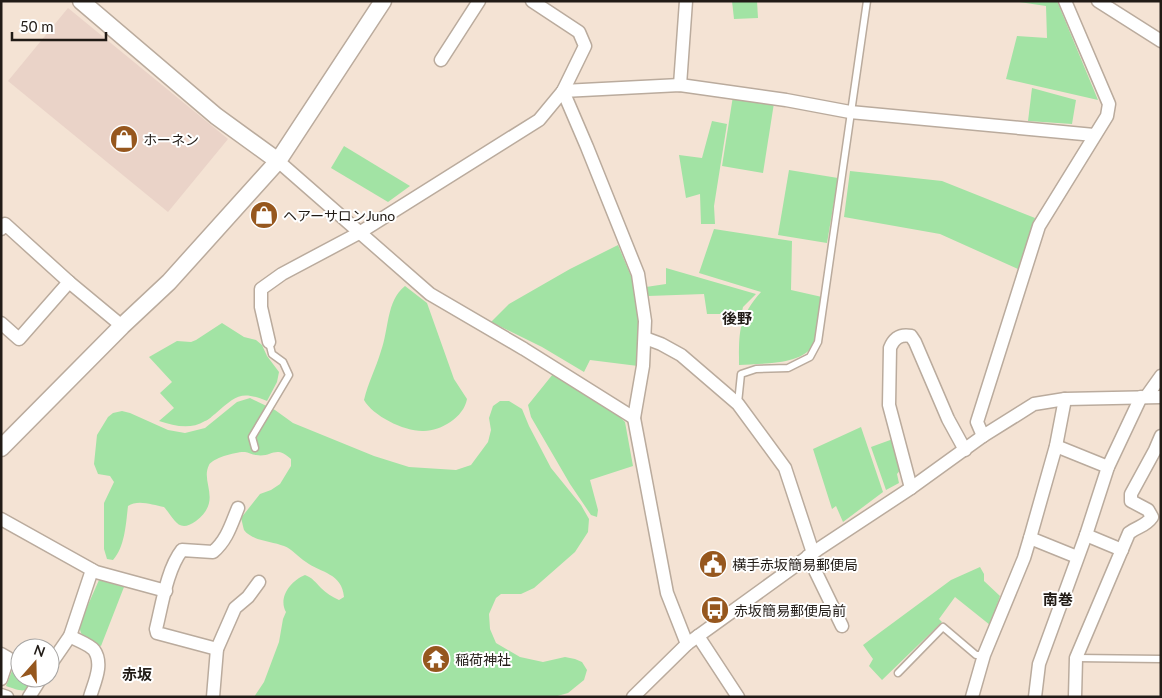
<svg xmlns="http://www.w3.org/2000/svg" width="1162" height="698" viewBox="0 0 1162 698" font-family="Lato,'Noto Sans JP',sans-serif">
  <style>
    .industrial { fill: #ead3c8 }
    .green { fill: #a2e3a4 }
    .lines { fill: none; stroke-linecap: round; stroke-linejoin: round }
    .service-casing { stroke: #baab9d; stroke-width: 9 }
    .minor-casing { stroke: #baab9d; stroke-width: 15 }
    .tertiary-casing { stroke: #baab9d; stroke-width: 19 }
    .service { stroke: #fff; stroke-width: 6 }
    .minor { stroke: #fff; stroke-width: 12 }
    .tertiary { stroke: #fff; stroke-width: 16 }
    .labels { text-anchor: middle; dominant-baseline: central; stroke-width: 4; stroke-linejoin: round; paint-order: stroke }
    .poi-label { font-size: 14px; fill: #211b16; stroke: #fff; text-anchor: start }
    .neighbourhood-label { font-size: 15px; font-weight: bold; fill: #211b16; stroke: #fff }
  </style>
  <rect width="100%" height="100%" fill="#f4e3d4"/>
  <polygon class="industrial" points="68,8 228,139 168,212 8,81"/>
  <g class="green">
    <polygon points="732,1 757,1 758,18 734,19"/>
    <polygon points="1012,1 1057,1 1098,100 1006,79 1017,36 1047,38 1046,6"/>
    <polygon points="1032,88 1076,100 1072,124 1028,121"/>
    <polygon points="733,96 774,103 763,173 722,166"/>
    <polygon points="712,121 727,124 714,206 715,224 701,224 700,194 686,198 679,155 702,158"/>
    <polygon points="344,146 410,186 388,202 331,168"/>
    <polygon points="789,170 838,178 827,243 778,235"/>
    <polygon points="850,171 942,181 1035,218 1018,269 940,234 844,217"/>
    <path d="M714,229L792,241L791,290L822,297C820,311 820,329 814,343C804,366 761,363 739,365C739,332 738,318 761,292L699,273Z"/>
    <polygon points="618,245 636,288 640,334 638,366 590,360 584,372 542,347 491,322 509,304 570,269"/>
    <polygon points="666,268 756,294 743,307 740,320 721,314 707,314 704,294 648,296 646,287 666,284"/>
    <path d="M405,286L427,303L454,379L467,399C464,417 441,431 424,431C405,432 373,416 364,400C368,383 376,368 381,351C389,330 386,301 405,286Z"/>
    <path d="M222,323L244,337L256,340L262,345L267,356L279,372L277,382L267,401C240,390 236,396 215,414C212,416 209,420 205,421C190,430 175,426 159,421L174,408L160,393L172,382L149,357L177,341L191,342L196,340Z"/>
    <polygon points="553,374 614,411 625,422 633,466 590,480 598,510 597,517 591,515 570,484 531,417 528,405"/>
    <path d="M250,398L275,410L293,423L374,456L409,467L456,470L471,465L488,442L491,430L489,418L493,406L500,401H509L522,409L529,426L551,468L581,505L589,519L588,532L575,552L534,588L521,594H501L496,598L489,614L490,629L496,643L520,657L543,662L565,657L575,659L582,662L587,670L584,680L568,693L554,697H254L264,682L279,642L283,619L286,612C278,598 290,581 305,575C313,578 315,582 321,588C326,593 332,597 339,600L344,597C342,573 321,573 306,562C298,557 292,549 284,546C272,541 252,541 244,530C243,527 242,521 241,518L260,494L271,490L280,484L291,466V459C275,444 272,458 256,455C252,455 248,452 245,452C238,451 212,458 209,465C200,483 223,500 196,521C178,534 175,519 164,507C153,505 138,499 128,506C126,523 125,547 113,560L107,559L104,549V503L114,482L110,476L98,474L94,464L97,435L108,417L113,413L122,411L130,413L168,430L185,433L205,428L237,402Z"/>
    <polygon points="861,427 883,492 843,522 836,506 832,509 813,449"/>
    <polygon points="893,439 902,468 897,474 899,483 886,490 871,447"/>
    <polygon points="980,567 984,574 984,581 1000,596 990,625 955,597 939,619 942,622 882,680 869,666 873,659 863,645 951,580"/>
    <path d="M99,580L124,587L101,646C89,641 78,638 80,623Z"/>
    <path d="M19,653L20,678H37C26,694 24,692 6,686Z"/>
  </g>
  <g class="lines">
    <defs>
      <g id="service">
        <polyline points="738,403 741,374 756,369 788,368 810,357 818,342 867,1"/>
        <polyline points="255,448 252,437 289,375 283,362 272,354 269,342"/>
        <polyline points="1076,658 1161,659"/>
        <polyline points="898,673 943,627 976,655 984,655"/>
      </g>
      <g id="minor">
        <polyline points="1098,1 1161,41"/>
        <polyline points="441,60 479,1"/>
        <polyline points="680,85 686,1"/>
        <polyline points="563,91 587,147 638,274 645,321 643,366 634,418 667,593 687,644"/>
        <polyline points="563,91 680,85 786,100 850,112 1094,135"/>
        <polyline points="278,161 430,294 524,349 634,418"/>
        <polyline points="1,229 5,224 69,282 122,326"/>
        <polyline points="1,323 19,339 69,282"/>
        <polyline points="645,338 661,344 681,355 738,404 785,468 813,553"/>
        <polyline points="269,342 261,307 261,289 282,274 359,233 539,120 563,91 585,46 579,32 532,1"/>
        <polyline points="1146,397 1161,376"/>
        <polyline points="983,436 977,422 1039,226 1107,116 1109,104 1065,1"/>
        <polyline points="1056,446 1108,467"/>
        <path d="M911,488L889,405L890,348C894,338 900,334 911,336L915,342L948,419L965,450"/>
        <polyline points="1,519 96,572 166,591"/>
        <polyline points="1086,535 1122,550"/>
        <polyline points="1030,538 1077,557"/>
        <polyline points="808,556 842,626"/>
        <path d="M70,636C76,640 89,644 94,650C104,664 94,683 90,697"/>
        <polyline points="698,636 738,697"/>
        <path d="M217,649L157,633L156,629C162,605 167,569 182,550L213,552C227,540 231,525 238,508"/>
        <polyline points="1,654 8,658 1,679"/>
        <polyline points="50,665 70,636 92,570"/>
        <polyline points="1,695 7,697"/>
        <polyline points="29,697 41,678"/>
        <polyline points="213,697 217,649 235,608 248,597 259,582"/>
        <polyline points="633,697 687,644 820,548 911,488 983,436 1034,404 1065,399 1161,397"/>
        <polyline points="972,697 984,655 1024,558 1030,538 1056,446 1065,399"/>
        <polyline points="1035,697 1039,664 1086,535 1108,467 1141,397"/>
        <path d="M1075,697L1076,658L1129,533C1138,526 1145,527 1152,517L1148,510L1131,501V494L1155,450L1161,436"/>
      </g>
      <g id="tertiary">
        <polyline points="81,1 216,116 278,161"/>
        <polyline points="1,448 122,326 169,282 278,161 383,1"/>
      </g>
    </defs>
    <use href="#service" class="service-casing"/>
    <use href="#minor" class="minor-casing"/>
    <use href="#tertiary" class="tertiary-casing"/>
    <use href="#service" class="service"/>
    <use href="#minor" class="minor"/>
    <use href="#tertiary" class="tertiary"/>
  </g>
  <defs>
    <symbol id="shop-disc" viewBox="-11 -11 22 22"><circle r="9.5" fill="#96571e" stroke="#fff"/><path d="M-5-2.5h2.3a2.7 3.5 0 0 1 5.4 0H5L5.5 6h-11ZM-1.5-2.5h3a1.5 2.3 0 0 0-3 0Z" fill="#fff"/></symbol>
    <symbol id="civic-disc" viewBox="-11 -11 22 22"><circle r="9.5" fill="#96571e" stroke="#fff"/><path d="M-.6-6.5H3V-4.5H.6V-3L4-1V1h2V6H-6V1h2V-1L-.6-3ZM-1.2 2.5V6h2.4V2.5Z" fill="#fff"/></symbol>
    <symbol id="bus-disc" viewBox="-11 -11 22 22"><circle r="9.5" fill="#96571e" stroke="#fff"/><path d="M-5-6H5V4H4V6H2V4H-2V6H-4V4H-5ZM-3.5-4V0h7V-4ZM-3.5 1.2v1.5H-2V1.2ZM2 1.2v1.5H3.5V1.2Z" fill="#fff"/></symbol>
    <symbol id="temple-disc" viewBox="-11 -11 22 22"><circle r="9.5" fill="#96571e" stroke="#fff"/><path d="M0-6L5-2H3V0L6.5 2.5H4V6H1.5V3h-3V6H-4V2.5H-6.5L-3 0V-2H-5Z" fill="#fff"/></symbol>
  </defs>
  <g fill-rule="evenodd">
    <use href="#shop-disc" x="108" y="123" width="32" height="32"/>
    <use href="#shop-disc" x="248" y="199" width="32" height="32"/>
    <use href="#civic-disc" x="697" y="548" width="32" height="32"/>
    <use href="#bus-disc" x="699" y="594" width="32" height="32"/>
    <use href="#temple-disc" x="420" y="643" width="32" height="32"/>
  </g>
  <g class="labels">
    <g class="poi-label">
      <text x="143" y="139">ホーネン</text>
      <text x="283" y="215">ヘアーサロンJuno</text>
      <text x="732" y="564">横手赤坂簡易郵便局</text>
      <text x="734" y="610">赤坂簡易郵便局前</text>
      <text x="455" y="659">稲荷神社</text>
    </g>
    <g class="neighbourhood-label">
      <text x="737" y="318">後野</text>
      <text x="1058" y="599">南巻</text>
      <text x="137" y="674">赤坂</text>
    </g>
  </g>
  <rect width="1162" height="698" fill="none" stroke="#211b16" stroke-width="5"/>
  <g transform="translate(35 663) rotate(20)"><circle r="24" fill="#ffffff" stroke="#a6a4a2"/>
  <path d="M0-4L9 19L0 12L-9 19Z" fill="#96571e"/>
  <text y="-8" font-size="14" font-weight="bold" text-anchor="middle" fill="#211b16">N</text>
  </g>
  <path d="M12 32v8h94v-8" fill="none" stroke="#211b16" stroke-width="2.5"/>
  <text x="20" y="32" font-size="15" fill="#211b16" stroke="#ffffff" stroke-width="4" paint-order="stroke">50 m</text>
</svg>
